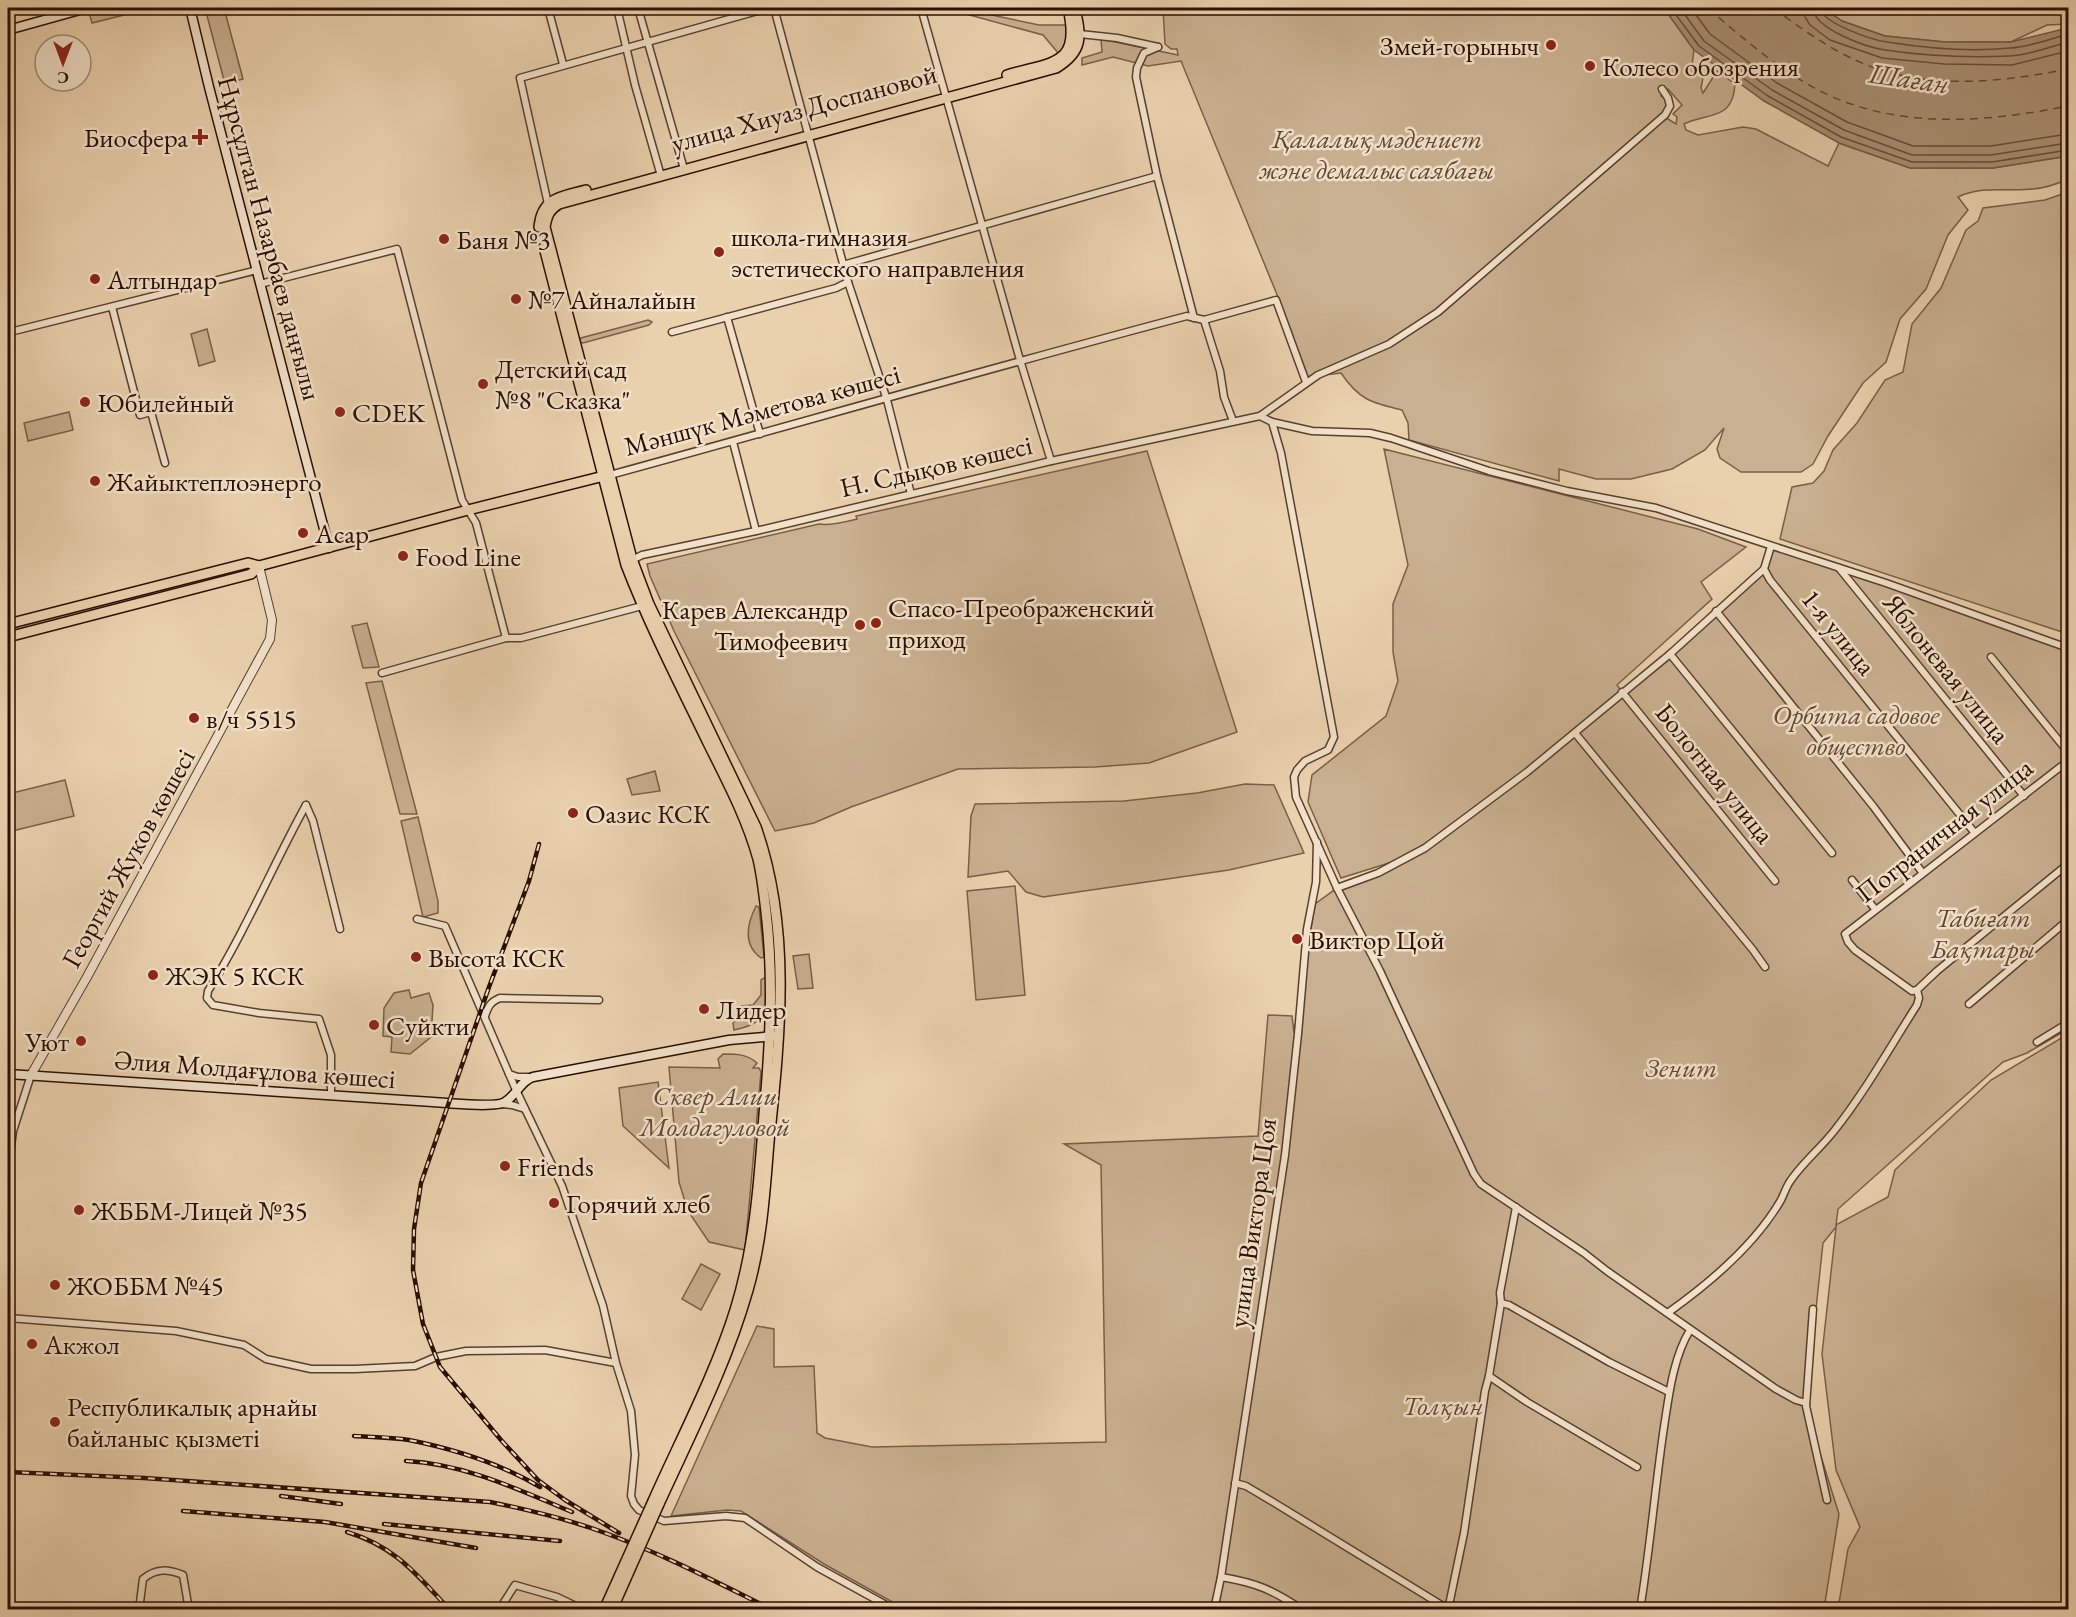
<svg xmlns="http://www.w3.org/2000/svg" width="2076" height="1617" viewBox="0 0 2076 1617" font-family="'EB Garamond',serif">
  <style>
    .green { fill: #c9b090; stroke: #7a5f48; stroke-width: 1.5; fill-rule: evenodd }
    .water { fill: #a98f73; stroke: #765b45; stroke-width: 1.5 }
    .lines { fill: none; stroke-linecap: round; stroke-linejoin: round }
    .shore { stroke: #6a4e3a; stroke-width: 1.5 }
    .ferry { stroke: #634834; stroke-width: 1.5; stroke-dasharray: 8 6; stroke-linecap: butt }
    .minor-casing { stroke: #5a3f2c; stroke-width: 9 }
    .tertiary-casing { stroke: #5a3f2c; stroke-width: 10 }
    .secondary-casing { stroke: #2a0e00; stroke-width: 11 }
    .primary-casing { stroke: #2a0e00; stroke-width: 12 }
    .minor { stroke: #f1e1ca; stroke-width: 6 }
    .tertiary { stroke: #f1e1ca; stroke-width: 8 }
    .secondary { stroke: #f1e1ca; stroke-width: 8 }
    .primary { stroke: #ead1ae; stroke-width: 9 }
    .rail-casing { stroke: #2a0e00; stroke-width: 4.5 }
    .rail { stroke: #f1e1ca; stroke-width: 2; stroke-dasharray: 7; stroke-linecap: butt }
    .primary-bridge-casing { stroke: #2a0e00; stroke-width: 12; stroke-linecap: butt }
    .primary-bridge { stroke: #ead1ae; stroke-width: 9 }
    .poi-dot { fill: #8f2418; stroke: #f1e1ca; stroke-width: 2 }
    .labels { text-anchor: middle; dominant-baseline: central; stroke-width: 5; stroke-linejoin: round; paint-order: stroke }
    .poi-label { font-size: 27px; fill: #2a0e00; stroke: #f1e1ca; text-anchor: start }
    .street-label { font-size: 27px; fill: #2a0e00; stroke: #f1e1ca }
    .park-label { font-size: 27px; font-style: italic; fill: #624732; stroke: #f1e1ca }
    .water-label { font-size: 28px; font-style: italic; fill: #634834; stroke: #f1e1ca }
  </style>
  <rect width="100%" height="100%" fill="#ead1ae"/>
  <filter id="stains"><feTurbulence type="fractalNoise" baseFrequency=".00333" numOctaves="4"/><feColorMatrix values="0 0 0 0 .2 0 0 0 0 .09 0 0 0 0 .02 0 0 0 .5 -.17"/></filter>
  <radialGradient id="worn" r=".72"><stop offset=".6" stop-color="#630" stop-opacity="0"/><stop offset="1" stop-color="#630" stop-opacity=".3"/></radialGradient>
  <g class="green">
    <polygon points="114,8 152,8 92,23 90,16 93,13"/>
    <polygon points="205,8 224,8 243,79 225,84"/>
    <path d="M929,8H958L1039,25H1066C1069,36 1065,45 1059,54L1043,35L955,11H929Z"/>
    <path d="M1163,8H1664L1694,50L1692,65L1697,68L1703,78L1701,88L1703,93L1717,71L1735,84C1733,121 1709,112 1684,124L1686,130L1698,135L1743,127L1756,129L1828,166L1839,143L1910,168H1993L2068,156V179C2057,184 2046,188 2033,189C2007,192 1983,185 1958,197L1968,210L1948,235L1926,289L1900,319L1886,362L1863,383L1828,436L1813,464L1801,472H1741L1720,458L1717,449L1724,428L1705,450L1672,469L1631,479H1596L1559,469V481L1409,440L1408,423L1402,410C1372,403 1359,400 1341,373L1308,377L1278,297L1181,61L1148,66L1113,57L1082,65V58L1102,52L1101,39L1178,55L1177,49H1171L1165,44ZM1668,89L1682,105L1673,114L1677,117L1676,124L1663,116L1668,107L1665,99L1661,96Z"/>
    <polygon points="1823,8 2068,8 2068,24 2047,25 2011,42 1945,42 1885,36 1842,21"/>
    <polygon points="2068,192 2068,634 1780,539 1792,487 1813,483 1824,471 1833,450 1857,423 1885,380 1903,372 1912,324 1941,288 1966,230 1978,221 1983,208 2045,200"/>
    <polygon points="648,320 652,322 649,325 583,343 579,342 581,338"/>
    <polygon points="207,329 215,361 199,366 191,334"/>
    <polygon points="69,412 73,430 28,441 24,423"/>
    <polygon points="1384,449 1698,529 1746,547 1701,582 1712,599 1617,685 1622,692 1764,569 1771,546 2068,648 2068,1029 2027,1053 2003,1062 1838,1209 1836,1225 1888,1197 1895,1170 1991,1080 2068,1034 2068,1609 1838,1609 1848,1549 1860,1527 1836,1470 1822,1354 1836,1227 1823,1243 1811,1356 1808,1415 1839,1514 1824,1609 905,1609 824,1564 741,1511 727,1510 671,1516 757,1326 774,1329 774,1367 814,1366 817,1433 825,1438 872,1447 1106,1442 1101,1165 1064,1144 1258,1136 1268,1015 1292,1016 1294,1033 1315,904 1337,888 1426,848 1450,826 1414,851 1392,862 1341,878 1308,802 1312,775 1386,716 1398,681 1393,652 1393,604 1408,565"/>
    <path d="M1147,451L1237,732L1149,763L1095,767L958,769L851,807L814,823L775,831L674,631L650,576L647,564L819,524C830,526 845,522 857,519L856,516Z"/>
    <polygon points="232,571 233,575 8,633 8,628"/>
    <polygon points="367,623 379,667 363,668 352,626"/>
    <polygon points="382,681 417,814 400,814 366,683"/>
    <polygon points="655,771 660,791 632,795 627,779"/>
    <polygon points="65,780 74,816 8,832 8,794"/>
    <polygon points="1245,784 1274,785 1304,853 1229,870 1043,897 1026,892 1008,871 968,877 971,816 975,804 1124,801 1197,793"/>
    <polygon points="418,817 438,901 438,913 423,917 401,821"/>
    <polygon points="1015,886 1025,995 976,1000 967,891"/>
    <path d="M756,906L759,907L764,957L761,958C743,945 747,924 756,906Z"/>
    <polygon points="809,954 813,988 798,989 793,956"/>
    <path d="M767,976C768,1007 770,1023 734,1030L733,1023L740,1017L741,1006L753,1005L761,995V980Z"/>
    <polygon points="409,990 411,998 429,993 433,1005 431,1037 410,1054 391,1052 392,1037 383,1036 384,1008 394,993"/>
    <path d="M723,1054C737,1054 747,1054 757,1063L753,1068H759L761,1072L745,1250L709,1242L688,1211L679,1182L669,1067L720,1068L718,1059Z"/>
    <polygon points="658,1082 669,1168 623,1126 619,1088"/>
    <polygon points="701,1264 720,1274 701,1310 682,1299"/>
  </g>
  <polygon class="water" points="1664,8 1823,8 1842,21 1885,36 1945,42 2011,42 2068,28 2068,156 1993,168 1910,168 1839,143 1764,101 1694,50"/>
  <g class="lines">
    <g class="shore">
      <polyline points="1671,8 1699,46 1768,96 1841,137 1912,162 1992,162 2068,150"/>
      <polyline points="1680,8 1704,41 1772,90 1844,130 1912,155 1991,155 2068,143"/>
      <polyline points="1691,8 1710,34 1777,83 1847,122 1913,146 1991,146 2068,134"/>
      <polyline points="1804,8 1805,17 1810,25 1830,40 1882,58 1944,64 2012,65 2068,51"/>
      <path d="M1813,8C1814,29 1866,47 1885,50C1926,56 1969,58 2010,56C2029,55 2050,47 2068,42"/>
      <path d="M1820,8C1822,23 1872,40 1887,42C1925,48 1971,52 2010,48C2030,47 2050,39 2068,34"/>
    </g>
    <g class="ferry">
      <path d="M1708,8C1749,44 1799,87 1851,104C1922,128 1997,120 2068,106"/>
      <path d="M1773,8C1795,24 1817,40 1841,53C1913,92 1992,84 2068,69"/>
    </g>
    <defs>
      <g id="minor">
        <polyline points="548,8 563,64"/>
        <polyline points="617,8 635,85 661,176"/>
        <polyline points="638,8 684,169"/>
        <polyline points="774,8 848,282 887,400 911,494"/>
        <polyline points="921,8 1020,360 1051,461"/>
        <polyline points="1080,34 1117,38 1158,47"/>
        <polyline points="1158,47 1144,53 1137,68 1136,77 1157,176 1194,318"/>
        <polyline points="548,204 520,78 768,8"/>
        <polyline points="843,265 1157,176"/>
        <polyline points="260,284 397,249 462,500 476,523 506,638"/>
        <polyline points="112,307 140,415 151,412 165,463"/>
        <polyline points="727,317 760,434"/>
        <polyline points="1204,320 1220,371 1224,397 1233,421"/>
        <polyline points="14,331 257,270"/>
        <polyline points="672,332 836,288 848,282"/>
        <polyline points="1260,416 1272,422 1312,431 1370,433 1391,438 1489,471 1567,491 1656,508 1886,583 2068,648"/>
        <polyline points="1272,422 1281,453 1334,737 1328,750 1305,761 1297,770 1294,777 1296,797 1337,888 1380,971 1474,1174 1481,1184 1584,1253 1607,1271 1776,1389 1796,1400 1806,1403"/>
        <polyline points="733,442 756,531"/>
        <path d="M610,475C803,422 994,367 1187,316L1204,320L1276,300L1306,382"/>
        <polyline points="630,561 642,555 756,531 1051,461 1260,416 1318,375 1389,344 1438,312 1665,115 1670,106 1668,98 1662,89"/>
        <polyline points="1839,568 2024,796"/>
        <polyline points="1764,569 1770,580 1974,832"/>
        <polyline points="1716,611 1873,806 1922,872"/>
        <polyline points="1670,654 1832,853"/>
        <polyline points="1991,657 2068,752"/>
        <polyline points="382,673 506,638 521,638 642,606"/>
        <polyline points="1622,692 1775,881"/>
        <polyline points="1575,733 1753,950 1765,967"/>
        <path d="M306,805C272,867 245,932 208,991L207,998L213,1005L259,1013L319,1019L331,1055V1096"/>
        <polyline points="306,805 313,821 340,929"/>
        <polyline points="1852,880 1875,909"/>
        <polyline points="1337,888 1378,873 1425,848 1527,772 1670,654 1764,569 1771,546"/>
        <polyline points="417,919 445,926 516,1090 562,1186 603,1306 616,1363 631,1411 635,1455 631,1496 634,1504 639,1510 664,1521 726,1516 745,1518 817,1567 895,1610"/>
        <polyline points="1917,990 1912,991 1855,950 1848,942 1845,934 2068,761"/>
        <polyline points="1969,1004 2068,920"/>
        <path d="M485,1016C488,1007 490,1002 500,998L599,1000"/>
        <polyline points="2037,1042 2068,1023"/>
        <polyline points="509,1074 518,1077 530,1077"/>
        <polyline points="500,1104 512,1105 525,1109"/>
        <polyline points="8,1170 13,1131 31,1075"/>
        <polyline points="1501,1303 1509,1305 1609,1362 1669,1392"/>
        <polyline points="1813,1309 1806,1406 1827,1500"/>
        <path d="M1669,1312C1711,1282 1755,1245 1781,1200C1784,1194 1786,1188 1789,1183C1801,1164 1820,1149 1834,1131C1865,1092 1890,1047 1917,1005L1919,998L1917,990L1937,971L2068,864"/>
        <polyline points="8,1318 176,1331 244,1345 266,1359 311,1369 355,1369 415,1366 436,1357 466,1351 545,1350 616,1363"/>
        <polyline points="1489,1376 1527,1402 1637,1467"/>
        <polyline points="1235,1483 1246,1486 1273,1502 1448,1609"/>
        <path d="M1221,1577C1258,1583 1272,1590 1303,1610"/>
        <path d="M139,1610L143,1579C156,1568 168,1569 183,1575L189,1610"/>
        <polyline points="499,1610 515,1585 557,1597 584,1610"/>
        <polyline points="1214,1610 1221,1577 1285,1155 1298,1034 1307,929 1316,882 1317,842"/>
        <polyline points="1448,1610 1464,1533 1485,1391 1489,1376 1501,1303 1500,1293 1516,1207"/>
        <path d="M1640,1610C1650,1549 1655,1488 1664,1427C1669,1395 1673,1358 1690,1330"/>
      </g>
      <polyline id="tertiary" points="31,1075 87,977 270,639 272,620 259,566"/>
      <g id="secondary">
        <polyline points="190,8 209,87 329,548"/>
        <polyline points="8,30 87,8"/>
        <path d="M8,1074L433,1102C447,1103 496,1108 505,1102C517,1095 520,1081 533,1077L729,1040L775,1036"/>
      </g>
      <g id="primary">
        <path d="M1007,75C1054,61 1081,66 1068,8"/>
        <path d="M539,227C542,197 561,197 586,190"/>
        <path d="M544,247L626,565C650,627 680,685 709,745C727,781 747,819 758,859C762,876 764,894 766,912C774,980 770,1047 764,1115C759,1181 755,1246 735,1310C715,1374 680,1440 653,1501"/>
        <polyline points="8,624 248,563 259,566 468,510 608,475"/>
        <polyline points="8,637 251,574 259,566"/>
        <path d="M659,1504C691,1434 727,1364 748,1290C762,1242 765,1192 769,1142C780,1037 792,929 756,827L649,604L632,559L545,227C547,216 549,210 559,204L1056,68C1084,51 1081,36 1075,8"/>
      </g>
    </defs>
    <use href="#minor" class="minor-casing"/>
    <use href="#tertiary" class="tertiary-casing"/>
    <use href="#secondary" class="secondary-casing"/>
    <use href="#primary" class="primary-casing"/>
    <use href="#minor" class="minor"/>
    <use href="#tertiary" class="tertiary"/>
    <use href="#secondary" class="secondary"/>
    <use href="#primary" class="primary"/>
    <defs>
      <g id="rail">
        <polyline points="539,844 529,881 489,987 421,1183 414,1229 413,1270 423,1324 440,1367 501,1440 538,1480 565,1500 619,1533"/>
        <path d="M354,1436C372,1437 391,1437 409,1440C454,1449 501,1464 540,1487"/>
        <path d="M406,1461C465,1464 517,1489 572,1512"/>
        <path d="M8,1472L144,1478L490,1502C529,1510 568,1519 605,1533C663,1554 718,1583 773,1610"/>
        <polyline points="281,1496 341,1504"/>
        <polyline points="183,1511 325,1522 476,1548"/>
        <polyline points="384,1524 560,1541"/>
        <path d="M347,1532C396,1547 416,1574 450,1610"/>
      </g>
    </defs>
    <use href="#rail" class="rail-casing"/>
    <use href="#rail" class="rail"/>
    <defs>
      <g id="primary-bridge">
        <polyline points="604,1610 653,1501"/>
        <polyline points="612,1610 659,1504"/>
      </g>
    </defs>
    <use href="#primary-bridge" class="primary-bridge-casing"/>
    <use href="#primary-bridge" class="primary-bridge"/>
  </g>
  <g class="poi-dot">
    <circle cx="1551" cy="45" r="6"/>
    <circle cx="1590" cy="66" r="6"/>
    <path d="M197 128h6v6h6v6h-6v6h-6v-6h-6v-6h6z"/>
    <circle cx="444" cy="239" r="6"/>
    <circle cx="719" cy="252" r="6"/>
    <circle cx="95" cy="279" r="6"/>
    <circle cx="516" cy="299" r="6"/>
    <circle cx="483" cy="384" r="6"/>
    <circle cx="85" cy="402" r="6"/>
    <circle cx="340" cy="412" r="6"/>
    <circle cx="95" cy="481" r="6"/>
    <circle cx="303" cy="533" r="6"/>
    <circle cx="403" cy="556" r="6"/>
    <circle cx="876" cy="623" r="6"/>
    <circle cx="860" cy="625" r="6"/>
    <circle cx="194" cy="718" r="6"/>
    <circle cx="573" cy="813" r="6"/>
    <circle cx="1297" cy="939" r="6"/>
    <circle cx="416" cy="957" r="6"/>
    <circle cx="153" cy="975" r="6"/>
    <circle cx="704" cy="1009" r="6"/>
    <circle cx="374" cy="1025" r="6"/>
    <circle cx="81" cy="1041" r="6"/>
    <circle cx="505" cy="1166" r="6"/>
    <circle cx="554" cy="1203" r="6"/>
    <circle cx="79" cy="1210" r="6"/>
    <circle cx="55" cy="1285" r="6"/>
    <circle cx="32" cy="1344" r="6"/>
    <circle cx="55" cy="1422" r="6"/>
  </g>
  <g class="labels">
    <g class="poi-label">
      <text x="1539" y="45" text-anchor="end">Змей-горыныч</text>
      <text x="1602" y="66">Колесо обозрения</text>
      <text x="188" y="137" text-anchor="end">Биосфера</text>
      <text x="731" y="236">школа-гимназия<tspan x="731" dy="31">эстетического направления</tspan></text>
      <text x="456" y="239">Баня №3</text>
      <text x="107" y="279">Алтындар</text>
      <text x="528" y="299">№7 Айналайын</text>
      <text x="495" y="368">Детский сад<tspan x="495" dy="31">№8 "Сказка"</tspan></text>
      <text x="97" y="402">Юбилейный</text>
      <text x="352" y="412">CDEK</text>
      <text x="107" y="481">Жайыктеплоэнерго</text>
      <text x="315" y="533">Асар</text>
      <text x="415" y="556">Food Line</text>
      <text x="888" y="607">Спасо-Преображенский<tspan x="888" dy="31">приход</tspan></text>
      <text x="848" y="609" text-anchor="end">Карев Александр<tspan x="848" dy="31">Тимофеевич</tspan></text>
      <text x="206" y="718">в/ч 5515</text>
      <text x="585" y="813">Оазис КСК</text>
      <text x="1309" y="939">Виктор Цой</text>
      <text x="428" y="957">Высота КСК</text>
      <text x="165" y="975">ЖЭК 5 КСК</text>
      <text x="716" y="1009">Лидер</text>
      <text x="386" y="1025">Суйкти</text>
      <text x="69" y="1041" text-anchor="end">Уют</text>
      <text x="517" y="1166">Friends</text>
      <text x="566" y="1203">Горячий хлеб</text>
      <text x="91" y="1210">ЖББМ-Лицей №35</text>
      <text x="67" y="1285">ЖОББМ №45</text>
      <text x="44" y="1344">Акжол</text>
      <text x="67" y="1406">Республикалық арнайы<tspan x="67" dy="31">байланыс қызметі</tspan></text>
    </g>
    <g class="street-label">
      <text transform="translate(804 108) rotate(-15)">улица Хиуаз Доспановой</text>
      <text transform="translate(270 238) rotate(75)">Нұрсұлтан Назарбаев даңғылы</text>
      <text transform="translate(762 410) rotate(-15)">Мәншүк Мәметова көшесі</text>
      <text transform="translate(936 466) rotate(-13)">Н. Сдықов көшесі</text>
      <text transform="translate(1839 632) rotate(51)">1-я улица</text>
      <text transform="translate(1947 668) rotate(51)">Яблоневая улица</text>
      <text transform="translate(1715 773) rotate(51)">Болотная улица</text>
      <text transform="translate(1944 830) rotate(-38)">Пограничная улица</text>
      <text transform="translate(128 858) rotate(-61)">Георгий Жуков көшесі</text>
      <text transform="translate(255 1069) rotate(4)">Әлия Молдағұлова көшесі</text>
      <text transform="translate(1252 1223) rotate(-82)">улица Виктора Цоя</text>
    </g>
    <g class="park-label">
      <text x="1377" y="138">Қалалық мәдениет<tspan x="1377" dy="31">және демалыс саябағы</tspan></text>
      <text x="1856" y="714">Орбита садовое<tspan x="1856" dy="31">общество</tspan></text>
      <text x="1983" y="917">Табиғат<tspan x="1983" dy="31">Бақтары</tspan></text>
      <text x="1681" y="1067">Зенит</text>
      <text x="715" y="1095">Сквер Алии<tspan x="715" dy="31">Молдагуловой</tspan></text>
      <text x="1443" y="1405">Толқын</text>
    </g>
    <g class="water-label">
      <text transform="translate(1909 78) rotate(8)">Шаған</text>
    </g>
  </g>
  <rect width="2076" height="1617" fill="none" stroke="#ead1ae" stroke-width="30"/>
  <rect x="9" y="9" width="2058" height="1599" fill="none" stroke="#2a0e00" stroke-width="3"/>
  <rect x="15" y="15" width="2046" height="1587" fill="none" stroke="#2a0e00" stroke-width="1.5"/>
  <g transform="translate(63 63) rotate(180)"><circle r="28" fill="#f1e1ca" stroke="#a18d79" stroke-width="1.5"/>
  <path d="M0-4.5L10 22L0 15L-10 22Z" fill="#8f2418"/>
  <text y="-9" font-size="16" font-weight="bold" text-anchor="middle" fill="#2a0e00">С</text>
  </g>
  <rect width="100%" height="100%" filter="url(#stains)"/>
  <rect width="100%" height="100%" fill="url(#worn)"/>
</svg>
